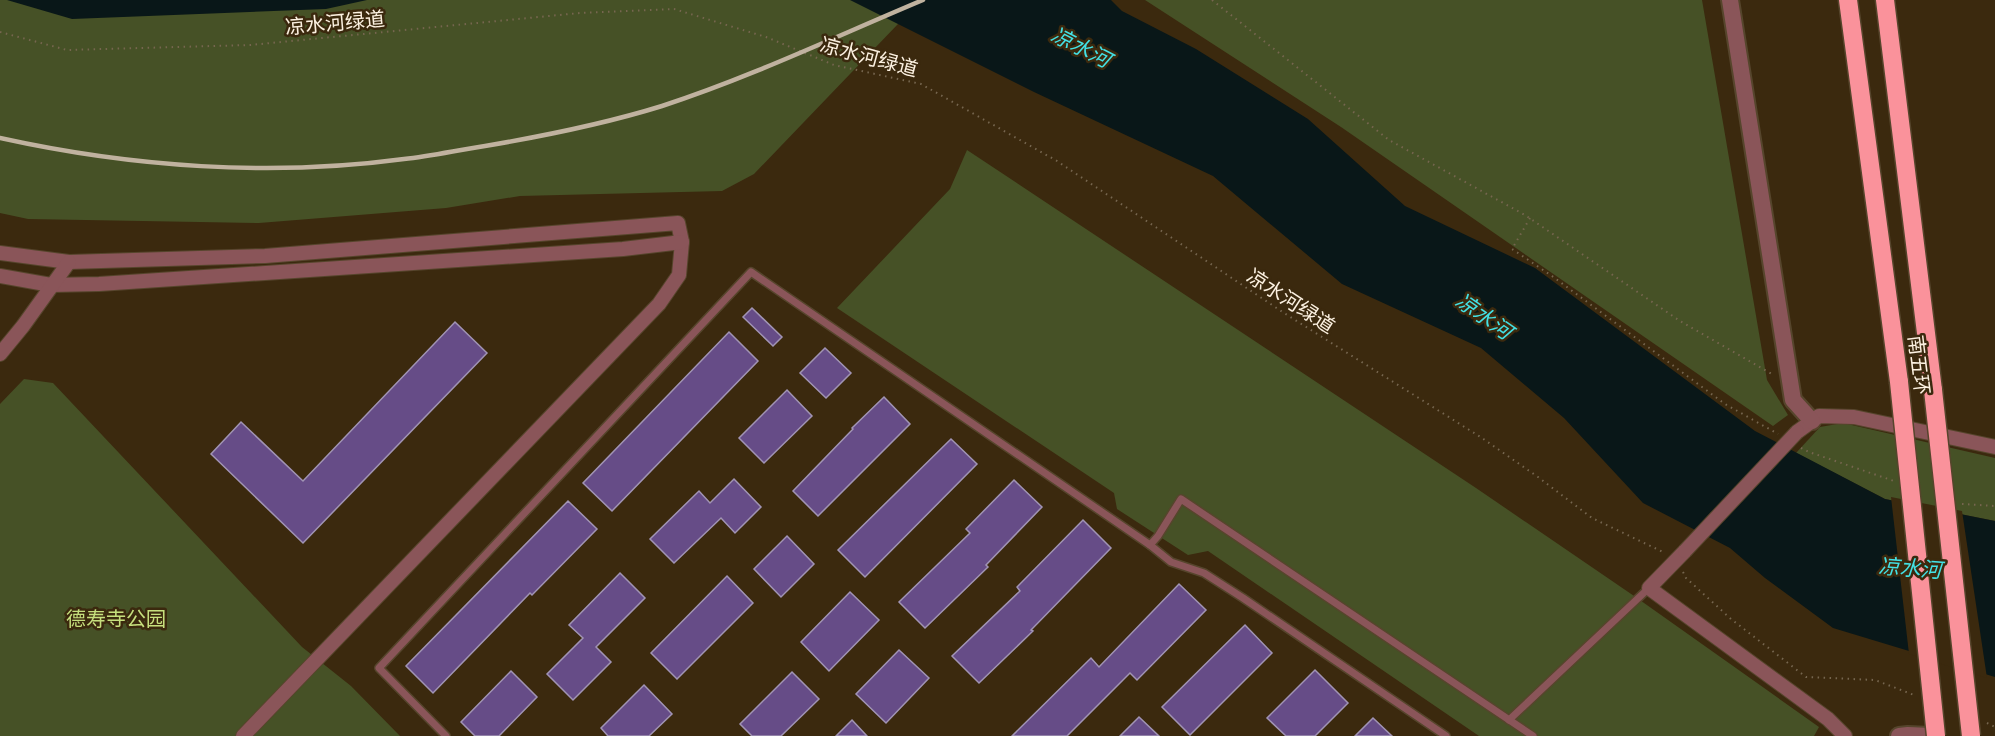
<svg xmlns="http://www.w3.org/2000/svg" width="1995" height="736" viewBox="0 0 1995 736" font-family="Cabin,'Noto Sans SC',sans-serif">
  <style>
    .green { fill: #465126 }
    .water { fill: #091718 }
    .pier { fill: #3b290e }
    .building { fill: #664c87; stroke: #a194b4; stroke-width: 1.5 }
    .lines { fill: none; stroke-linecap: round; stroke-linejoin: round }
    .service-casing { stroke: #56452c; stroke-width: 10 }
    .minor-casing { stroke: #56452c; stroke-width: 16 }
    .tertiary-casing { stroke: #56452c; stroke-width: 20 }
    .motorway-casing { stroke: #56452c; stroke-width: 21 }
    .path { stroke: #76664f; stroke-width: 2; stroke-dasharray: 1.5 4.5; stroke-linecap: butt }
    .service { stroke: #8a5559; stroke-width: 7 }
    .minor { stroke: #8a5559; stroke-width: 14 }
    .tertiary { stroke: #8a5559; stroke-width: 16 }
    .motorway { stroke: #fa929b; stroke-width: 18 }
    .rail { stroke: #c0b29f; stroke-width: 4.5 }
    .minor-bridge-casing { stroke: #56452c; stroke-width: 16; stroke-linecap: butt }
    .motorway-bridge-casing { stroke: #56452c; stroke-width: 21; stroke-linecap: butt }
    .minor-bridge { stroke: #8a5559; stroke-width: 14 }
    .motorway-bridge { stroke: #fa929b; stroke-width: 18 }
    .labels { text-anchor: middle; dominant-baseline: central; stroke-width: 5; stroke-linejoin: round; paint-order: stroke }
    .street-label { font-size: 20px; fill: #fcf1e1; stroke: #3b290e }
    .park-label { font-size: 20px; fill: #c6df7d; stroke: #3b290e }
    .water-label { font-size: 21px; font-style: italic; fill: #43e1e5; stroke: #3b290e }
  </style>
  <rect width="100%" height="100%" fill="#3b290e"/>
  <g class="green">
    <polygon points="0,0 921,0 754,174 722,191 520,196 446,208 259,223 28,219 0,213"/>
    <polygon points="1145,0 1702,0 1767,380 1788,415 1773,426 1341,127"/>
    <polygon points="967,150 1476,488 1637,598 1819,727 1814,736 1479,736 1208,551 1188,555 1117,509 1114,493 837,308 950,189"/>
    <polygon points="24,379 53,383 302,647 351,686 400,736 0,736 0,404"/>
    <polygon points="1843,423 1995,458 1995,521 1885,499 1796,453 1820,427"/>
  </g>
  <g class="water">
    <polygon points="7,0 367,0 326,9 72,19"/>
    <polygon points="850,0 1111,0 1122,11 1196,49 1308,119 1405,206 1535,268 1755,431 1885,499 1995,521 1995,677 1833,628 1765,578 1730,548 1643,503 1564,418 1481,348 1342,284 1213,176 1034,92"/>
  </g>
  <polygon class="pier" points="1891,497 1962,511 1987,678 1909,654"/>
  <g class="building">
    <polygon points="752,308 782,337 773,346 743,317"/>
    <polygon points="455,322 487,353 303,543 211,454 241,422 303,481"/>
    <polygon points="729,332 758,361 612,511 583,483"/>
    <polygon points="825,348 851,373 826,398 800,373"/>
    <polygon points="787,390 812,416 764,463 739,438"/>
    <polygon points="884,397 910,424 818,516 793,491 853,429 852,428"/>
    <polygon points="951,439 977,464 865,577 838,550"/>
    <polygon points="734,479 761,507 735,533 721,518 674,563 650,539 699,491 710,503"/>
    <polygon points="1014,480 1042,507 986,565 988,567 925,628 899,602 970,533 966,529"/>
    <polygon points="568,501 597,529 532,595 530,593 433,693 406,666"/>
    <polygon points="1083,520 1111,548 1031,630 1033,631 979,683 952,656 1020,591 1017,587"/>
    <polygon points="787,536 814,564 781,597 754,569"/>
    <polygon points="620,573 645,598 596,647 611,662 573,700 547,674 583,638 569,625"/>
    <polygon points="727,576 753,603 677,679 651,653"/>
    <polygon points="1179,584 1206,610 1137,680 1130,673 1067,736 1012,736 1091,658 1099,667"/>
    <polygon points="850,592 879,620 829,671 801,642"/>
    <polygon points="1245,625 1272,653 1190,735 1162,707"/>
    <polygon points="899,650 929,678 886,723 856,694"/>
    <polygon points="1315,670 1348,703 1315,736 1286,736 1267,718"/>
    <polygon points="511,671 537,697 499,736 475,736 461,722"/>
    <polygon points="792,672 819,699 781,736 752,736 740,724"/>
    <polygon points="644,685 672,714 649,736 608,736 601,728"/>
    <polygon points="1139,717 1159,736 1120,736"/>
    <polygon points="1373,718 1392,736 1355,736"/>
    <polygon points="852,720 867,736 836,736"/>
  </g>
  <g class="lines">
    <defs>
      <g id="service">
        <polyline points="1150,545 1171,562 1204,573 1243,598 1446,736"/>
        <polyline points="1509,720 1649,588"/>
        <polyline points="446,736 379,668 751,272 1150,545 1158,536 1181,499 1533,736"/>
      </g>
      <g id="minor">
        <polyline points="0,253 69,262 265,256 678,223 682,242 679,275 659,304 243,736"/>
        <polyline points="0,276 51,285 99,284 623,249 682,242"/>
        <polyline points="0,354 23,326 69,262"/>
        <polyline points="1797,432 1819,416 1854,417 1995,447"/>
        <polyline points="1685,551 1649,588 1828,719 1845,736"/>
      </g>
      <g id="tertiary">
        <polyline points="1730,0 1793,400 1812,421"/>
        <polyline points="1899,736 1908,735 1930,736"/>
      </g>
      <g id="motorway">
        <polyline points="1848,0 1899,382"/>
        <polyline points="1885,0 1933,390"/>
      </g>
    </defs>
    <use href="#service" class="service-casing"/>
    <use href="#minor" class="minor-casing"/>
    <use href="#tertiary" class="tertiary-casing"/>
    <use href="#motorway" class="motorway-casing"/>
    <g class="path">
      <polyline points="1212,0 1389,140 1525,215 1680,321 1772,374"/>
      <polyline points="0,32 67,50 250,45 580,13 674,9 766,37 834,65 921,84 1057,161 1284,313 1482,438 1538,477 1592,518 1663,552"/>
      <polyline points="1530,218 1512,249 1552,276 1725,404 1778,434"/>
      <polyline points="1801,448 1809,452 1894,481"/>
      <polyline points="1962,504 1995,506"/>
      <polyline points="1683,572 1686,578 1731,619 1806,677 1875,680 1914,695"/>
      <polyline points="1987,723 1995,727"/>
    </g>
    <use href="#service" class="service"/>
    <use href="#minor" class="minor"/>
    <use href="#tertiary" class="tertiary"/>
    <use href="#motorway" class="motorway"/>
    <path class="rail" d="M0,138C131,167 271,177 404,159C431,156 458,150 485,146C544,136 604,124 662,106C751,77 837,36 923,0"/>
    <defs>
      <polyline id="minor-bridge" points="1685,551 1797,432"/>
      <g id="motorway-bridge">
        <polyline points="1899,382 1936,736"/>
        <polyline points="1933,390 1971,736"/>
      </g>
    </defs>
    <use href="#minor-bridge" class="minor-bridge-casing"/>
    <use href="#motorway-bridge" class="motorway-bridge-casing"/>
    <use href="#minor-bridge" class="minor-bridge"/>
    <use href="#motorway-bridge" class="motorway-bridge"/>
  </g>
  <g class="labels">
    <g class="street-label">
      <text transform="translate(335 23) rotate(-5)">凉水河绿道</text>
      <text transform="translate(869 57) rotate(15)">凉水河绿道</text>
      <text transform="translate(1291 301) rotate(33)">凉水河绿道</text>
      <text transform="translate(1919 365) rotate(83)">南五环</text>
    </g>
    <g class="park-label">
      <text x="116" y="619">德寿寺公园</text>
    </g>
    <g class="water-label">
      <text transform="translate(1081 47) rotate(27)">凉水河</text>
      <text transform="translate(1484 316) rotate(35)">凉水河</text>
      <text transform="translate(1910 568) rotate(4)">凉水河</text>
    </g>
  </g>
</svg>
